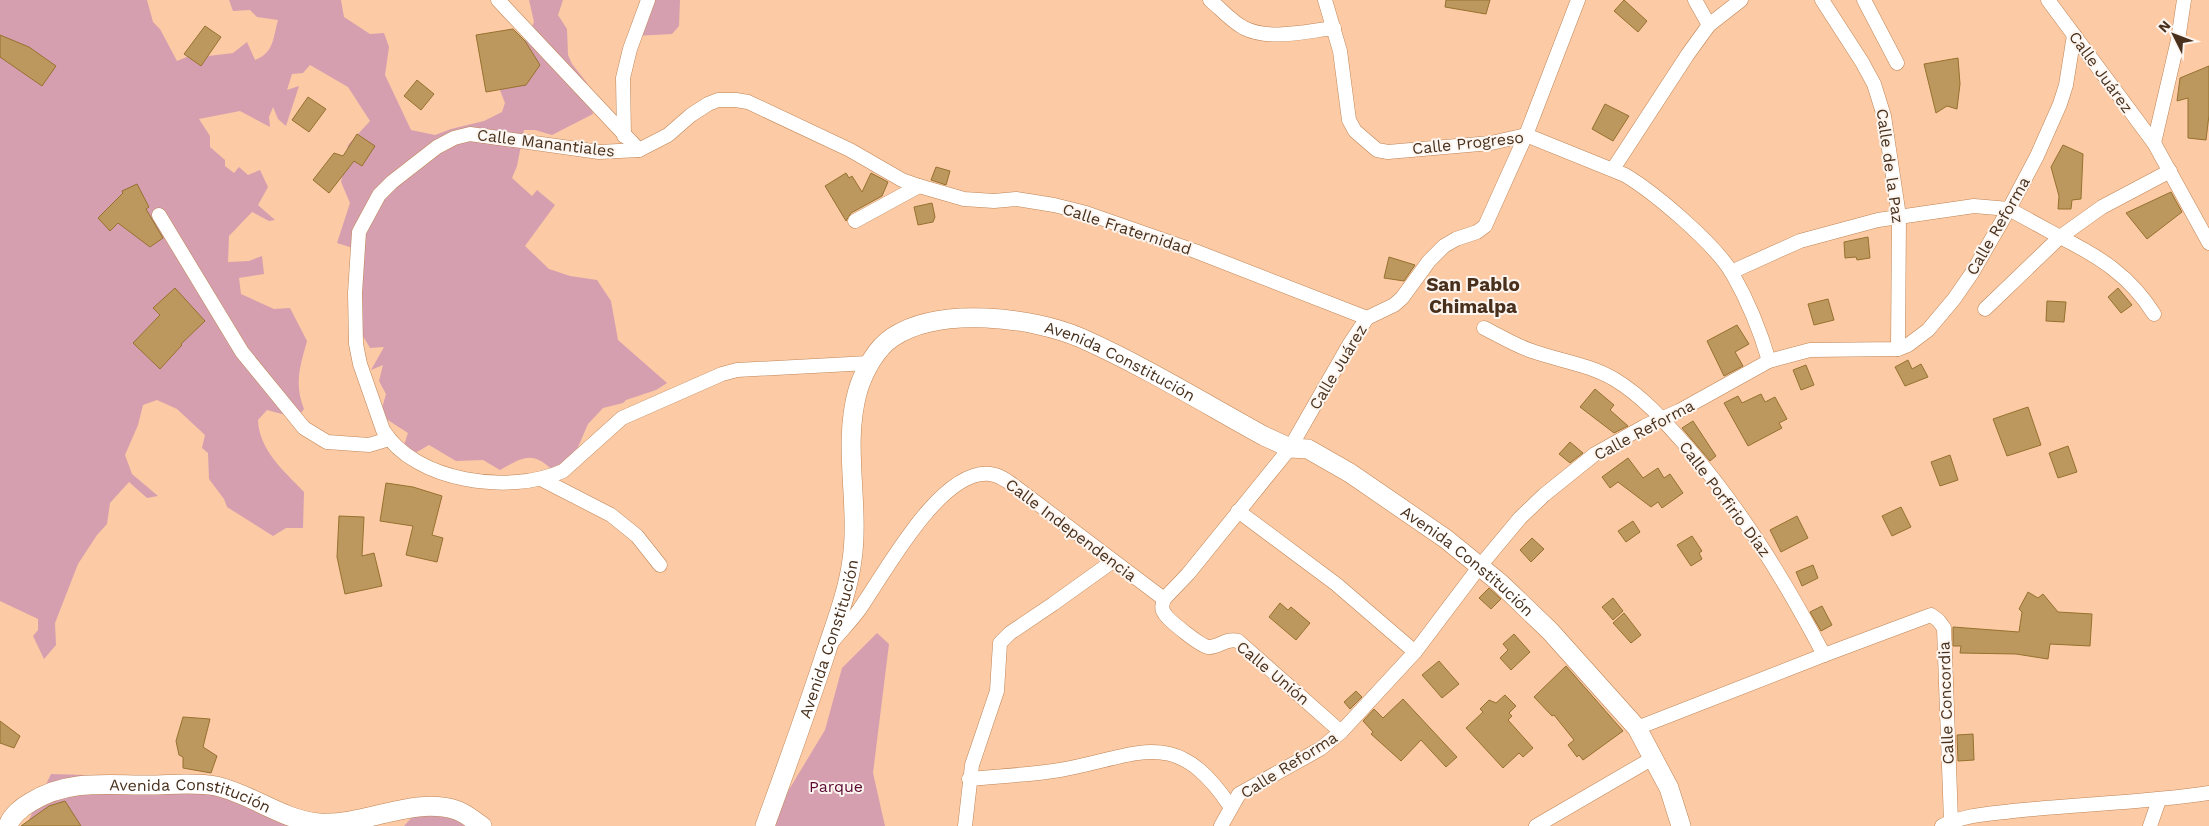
<svg xmlns="http://www.w3.org/2000/svg" width="2209" height="826" viewBox="0 0 2209 826" font-family="'Work Sans',sans-serif">
  <style>
    .green { fill: #d59fb0 }
    .building { fill: #bc985e; stroke: #96712f }
    .lines { fill: none; stroke-linecap: round; stroke-linejoin: round }
    .street-casing { stroke: #bf8556; stroke-width: 15 }
    .secondary-casing { stroke: #bf8556; stroke-width: 20 }
    .street { stroke: #fff; stroke-width: 14 }
    .secondary { stroke: #fff; stroke-width: 19 }
    .labels { text-anchor: middle; dominant-baseline: central; stroke-width: 4; stroke-linejoin: round; paint-order: stroke }
    .street-label { font-size: 16px; fill: #48301c; stroke: #fcf5f0 }
    .park-label { font-size: 16px; fill: #5c0a31; stroke: #fcf5f0 }
    .quarter-label { font-size: 19px; font-weight: bold; fill: #48301c; stroke: #fcf5f0 }
  </style>
  <rect width="100%" height="100%" fill="#fccaa4"/>
  <g class="green">
    <path d="M0,0H147L153,22L160,29L177,61L194,54L203,62L208,56L233,53L247,42L255,60C274,53 273,38 278,20L257,17L250,10L233,11L229,0H341L344,17L370,34L384,33L389,47L385,75L411,130L435,135L451,129L484,121L502,112L505,103L491,67L521,50L534,22L529,0H563L558,15L567,29L568,55L572,64L587,83L593,114L552,135L535,130H524L517,166L512,178L532,196L537,190L555,205L525,246L549,269L570,276L597,280L611,301L618,340L667,383L656,390L626,400L623,403L603,408L588,424L569,468L558,475C534,452 528,454 500,470L483,460L456,461L429,445L410,456L404,445L408,433L380,415L386,394L379,381L383,365L371,370L384,347L370,348L348,311L353,248L337,243L350,203L341,182L348,145L370,121L348,87L310,65L303,73L292,74L287,90L299,86L286,126L278,119L273,107L269,117L270,127L240,111L199,119L210,136V147L225,160V166L234,173L239,167L248,175L260,170L268,187L258,205L275,220L269,221L252,212L229,236L228,262L249,261L262,256L264,274L239,278L241,294L274,309L290,308L307,341C300,366 294,384 304,409L297,418L267,410L258,420C259,450 284,471 304,492L303,528H286L273,536L227,507L224,499L209,479L208,453L202,448L205,435L177,409L157,400L143,405L138,425L125,455L132,474L158,496L147,498L129,482L110,503L107,524L97,535L78,564L55,623L56,645L44,659L33,636L38,630V619L0,601Z"/>
    <polygon points="652,0 680,0 679,26 672,34 635,36"/>
    <polygon points="877,633 889,644 873,773 885,826 767,826 825,730 842,668"/>
    <polygon points="51,774 226,779 290,826 26,826"/>
    <polygon points="425,803 472,826 404,826"/>
  </g>
  <g class="building">
    <polygon points="1446,0 1490,0 1486,14 1445,7"/>
    <polygon points="1624,0 1647,21 1638,32 1614,11"/>
    <polygon points="205,26 221,37 201,66 184,54"/>
    <polygon points="513,29 525,41 540,65 526,85 486,92 476,35"/>
    <polygon points="0,35 29,47 56,66 42,86 0,57"/>
    <polygon points="1958,58 1960,84 1957,109 1947,106 1936,113 1924,64"/>
    <polygon points="2209,66 2209,115 2206,140 2188,138 2188,98 2177,101 2180,78"/>
    <polygon points="417,80 434,94 421,110 404,96"/>
    <polygon points="308,97 326,109 309,132 292,120"/>
    <polygon points="1605,104 1629,116 1613,141 1592,129"/>
    <polygon points="357,134 375,146 362,166 354,161 329,193 313,180 334,153 343,156"/>
    <polygon points="2063,145 2083,154 2081,199 2072,200 2071,209 2058,209 2059,196 2051,167"/>
    <polygon points="936,167 950,171 946,185 931,180"/>
    <polygon points="846,173 849,178 852,176 862,192 871,173 888,182 882,196 851,213 846,221 825,186"/>
    <polygon points="137,184 149,207 146,209 163,238 150,247 118,223 110,231 98,218 123,193 122,191"/>
    <polygon points="2171,192 2182,212 2147,239 2126,213"/>
    <polygon points="932,203 935,217 933,222 918,225 914,207"/>
    <polygon points="1868,237 1870,258 1857,260 1856,257 1845,258 1844,242"/>
    <polygon points="1389,257 1415,265 1404,281 1384,278"/>
    <polygon points="175,288 205,321 181,344 182,345 160,369 133,343 160,315 153,308"/>
    <polygon points="2118,288 2132,305 2121,313 2108,297"/>
    <polygon points="1828,299 1834,320 1814,325 1808,304"/>
    <polygon points="2047,301 2066,302 2064,322 2046,321"/>
    <polygon points="1737,325 1749,344 1735,352 1743,366 1724,376 1707,341"/>
    <polygon points="1908,360 1912,369 1921,364 1928,377 1905,386 1895,367"/>
    <polygon points="1806,365 1814,385 1801,390 1793,370"/>
    <polygon points="1595,389 1614,405 1610,410 1628,426 1614,433 1580,407"/>
    <polygon points="1761,394 1765,402 1775,397 1787,419 1779,423 1782,428 1748,446 1724,403 1738,396 1742,403"/>
    <polygon points="2028,407 2041,445 2007,456 1993,419"/>
    <polygon points="1693,421 1716,456 1710,461 1682,428"/>
    <polygon points="1570,442 1583,453 1570,463 1559,454"/>
    <polygon points="2068,446 2077,472 2058,478 2049,453"/>
    <polygon points="1950,455 1958,480 1940,486 1931,462"/>
    <polygon points="1628,458 1643,478 1658,468 1664,478 1670,474 1683,493 1662,508 1658,502 1651,507 1618,482 1610,488 1602,477"/>
    <polygon points="386,483 413,487 442,496 432,535 443,538 437,562 406,555 413,526 380,521"/>
    <polygon points="1901,507 1911,527 1892,536 1882,516"/>
    <polygon points="339,516 364,517 362,556 374,553 382,586 345,594 337,557"/>
    <polygon points="1797,516 1808,538 1781,552 1770,530"/>
    <polygon points="1633,521 1640,532 1626,542 1618,531"/>
    <polygon points="1692,536 1702,551 1699,553 1702,559 1691,566 1677,545"/>
    <polygon points="1532,538 1544,549 1531,562 1520,550"/>
    <polygon points="1813,565 1818,578 1802,586 1796,572"/>
    <polygon points="1489,588 1501,599 1491,609 1479,598"/>
    <polygon points="2028,592 2038,598 2043,594 2058,612 2092,614 2090,646 2050,644 2048,659 2016,654 1960,653 1961,646 1953,646 1953,627 2019,632 2022,612 2019,609"/>
    <polygon points="1613,598 1623,611 1613,620 1602,607"/>
    <polygon points="1280,603 1288,610 1291,607 1310,623 1296,640 1269,617"/>
    <polygon points="1822,606 1832,625 1821,631 1810,612"/>
    <polygon points="1624,613 1641,635 1631,643 1613,623"/>
    <polygon points="1514,634 1530,652 1511,670 1500,658 1508,650 1503,644"/>
    <polygon points="1439,661 1459,684 1442,698 1422,675"/>
    <polygon points="1566,666 1623,731 1583,760 1579,755 1577,757 1568,745 1574,740 1554,715 1552,716 1534,697"/>
    <polygon points="1356,691 1362,697 1350,709 1344,702"/>
    <polygon points="1505,695 1516,706 1509,713 1512,716 1508,720 1533,748 1523,757 1519,753 1503,768 1466,728 1483,712 1480,709 1489,700 1496,703"/>
    <polygon points="1403,699 1457,757 1446,767 1421,740 1401,761 1371,734 1373,732 1363,721 1374,709 1383,718"/>
    <polygon points="183,717 210,719 203,747 217,756 211,773 183,768 183,757 179,755 176,741"/>
    <polygon points="0,721 20,736 14,748 0,743"/>
    <polygon points="1973,734 1974,760 1958,761 1957,735"/>
    <polygon points="65,801 81,826 21,826 49,806"/>
  </g>
  <g class="lines">
    <defs>
      <g id="street">
        <polyline points="498,0 639,150"/>
        <path d="M1210,0C1221,9 1231,21 1244,28C1270,41 1307,31 1334,28"/>
        <path d="M1325,0L1340,51L1349,120L1355,131L1377,150L1388,152L1491,143L1526,135L1625,175C1655,193 1714,243 1732,273C1748,301 1760,330 1769,361"/>
        <polyline points="1695,0 1709,25"/>
        <polyline points="1822,0 1862,62 1874,84 1884,116 1899,216 1898,349"/>
        <polyline points="1864,0 1897,63"/>
        <polyline points="2048,0 2154,143 2209,243"/>
        <polyline points="624,136 623,78 630,49 648,0"/>
        <polyline points="2154,143 2178,40 2184,0"/>
        <polyline points="1613,169 1688,54 1709,25 1741,0"/>
        <polyline points="159,215 242,352 304,428 327,442 369,445 389,439"/>
        <polyline points="855,221 919,186"/>
        <polyline points="1731,272 1800,241 1878,220 1974,206 2009,209 2060,237 2102,207 2170,171"/>
        <path d="M1985,309L2060,237C2100,257 2130,276 2154,314"/>
        <path d="M1484,328C1500,336 1516,346 1532,351C1560,361 1588,364 1614,379C1644,397 1666,423 1689,449C1744,514 1784,579 1824,655"/>
        <path d="M869,363L737,370L722,374L622,418L563,471C510,495 415,482 383,430L360,364L356,344L355,293L359,232L379,195L392,182L437,147L454,138L470,134L599,152L639,150L668,135L691,115L708,104L718,100H736L748,102L850,150L902,180L919,186L964,199L994,201L1016,199L1054,205L1086,213L1195,251L1367,318"/>
        <polyline points="541,479 611,515 637,536 660,565"/>
        <polyline points="1238,511 1336,584 1415,652"/>
        <polyline points="1164,599 1188,574 1290,448 1349,345 1367,318 1394,305 1402,298 1429,261 1444,246 1456,239 1477,232 1485,226 1526,135 1578,0"/>
        <path d="M1164,599C1162,605 1161,609 1165,614C1168,620 1202,647 1208,647C1219,648 1226,637 1238,641L1341,732"/>
        <path d="M832,642C841,631 851,621 859,610C884,575 940,468 990,474C1000,475 1009,482 1017,488L1164,599"/>
        <polyline points="1637,728 1824,655 1931,615 1938,620 1944,628 1951,821"/>
        <path d="M969,779C999,776 1030,775 1060,770C1139,756 1175,724 1230,806"/>
        <polyline points="965,826 972,765 997,691 1000,643 1010,633 1053,604 1113,561"/>
        <polyline points="1221,826 1239,794 1320,749 1341,732 1415,652 1480,566 1520,518 1544,495 1595,454 1645,426 1679,411 1769,361 1810,350 1898,349 1908,345 1928,330 1954,299 1972,273 2009,209 2037,156 2060,104 2066,85 2074,35"/>
        <polyline points="1536,826 1653,758"/>
        <path d="M1942,826C1963,815 1990,814 2013,811C2079,804 2144,803 2209,793"/>
        <polyline points="2150,826 2159,800"/>
      </g>
      <g id="secondary">
        <path id="s1" d="M8,826C11,816 22,807 31,802C68,779 107,785 148,785C170,785 195,782 216,786C252,794 282,820 319,823C366,826 412,796 456,810C466,813 474,821 482,826"/>
        <path id="s2" d="M765,826C786,768 807,711 826,652C836,622 848,591 852,560C860,504 842,445 858,390C864,371 876,348 893,337C940,306 1032,317 1081,338C1144,366 1204,403 1264,436L1290,448L1308,449L1350,473L1446,539L1500,583L1550,631L1637,728L1669,788L1681,826"/>
      </g>
    </defs>
    <use href="#street" class="street-casing"/>
    <use href="#secondary" class="secondary-casing"/>
    <use href="#street" class="street"/>
    <use href="#secondary" class="secondary"/>
  </g>
  <g class="labels">
    <g class="street-label">
      <text transform="translate(2101 72) rotate(54)">Calle Juárez</text>
      <text transform="translate(546 143) rotate(7)">Calle Manantiales</text>
      <text transform="translate(1468 143) rotate(-6)">Calle Progreso</text>
      <text transform="translate(1890 166) rotate(82)">Calle de la Paz</text>
      <text transform="translate(1998 226) rotate(-60)">Calle Reforma</text>
      <text transform="translate(1127 229) rotate(18)">Calle Fraternidad</text>
      <text stroke="none"><textPath href="#s2" startOffset="754">Avenida Constitución</textPath></text>
      <text transform="translate(1338 367) rotate(-59)">Calle Juárez</text>
      <text transform="translate(1644 430) rotate(-28)">Calle Reforma</text>
      <text transform="translate(1725 499) rotate(53)">Calle Porfirio Díaz</text>
      <text transform="translate(1071 530) rotate(37)">Calle Independencia</text>
      <text stroke="none"><textPath href="#s2" startOffset="1159">Avenida Constitución</textPath></text>
      <text stroke="none"><textPath href="#s2" startOffset="198">Avenida Constitución</textPath></text>
      <text transform="translate(1273 673) rotate(40)">Calle Unión</text>
      <text transform="translate(1946 703) rotate(-92)">Calle Concordia</text>
      <text transform="translate(1289 765) rotate(-32)">Calle Reforma</text>
      <text stroke="none"><textPath href="#s1" startOffset="198">Avenida Constitución</textPath></text>
    </g>
    <g class="park-label">
      <text x="836" y="786">Parque</text>
    </g>
    <g class="quarter-label">
      <text x="1473" y="284">San Pablo<tspan x="1473" dy="22">Chimalpa</tspan></text>
    </g>
  </g>
  <g transform="translate(2174 35) rotate(312)" stroke="#fcf5f0" stroke-width="4" paint-order="stroke">
  <path d="M0-4L9 19L0 12L-9 19Z" fill="#48301c"/>
  <text y="-8" font-size="14" font-weight="bold" text-anchor="middle" fill="#48301c">N</text>
  </g>
</svg>
